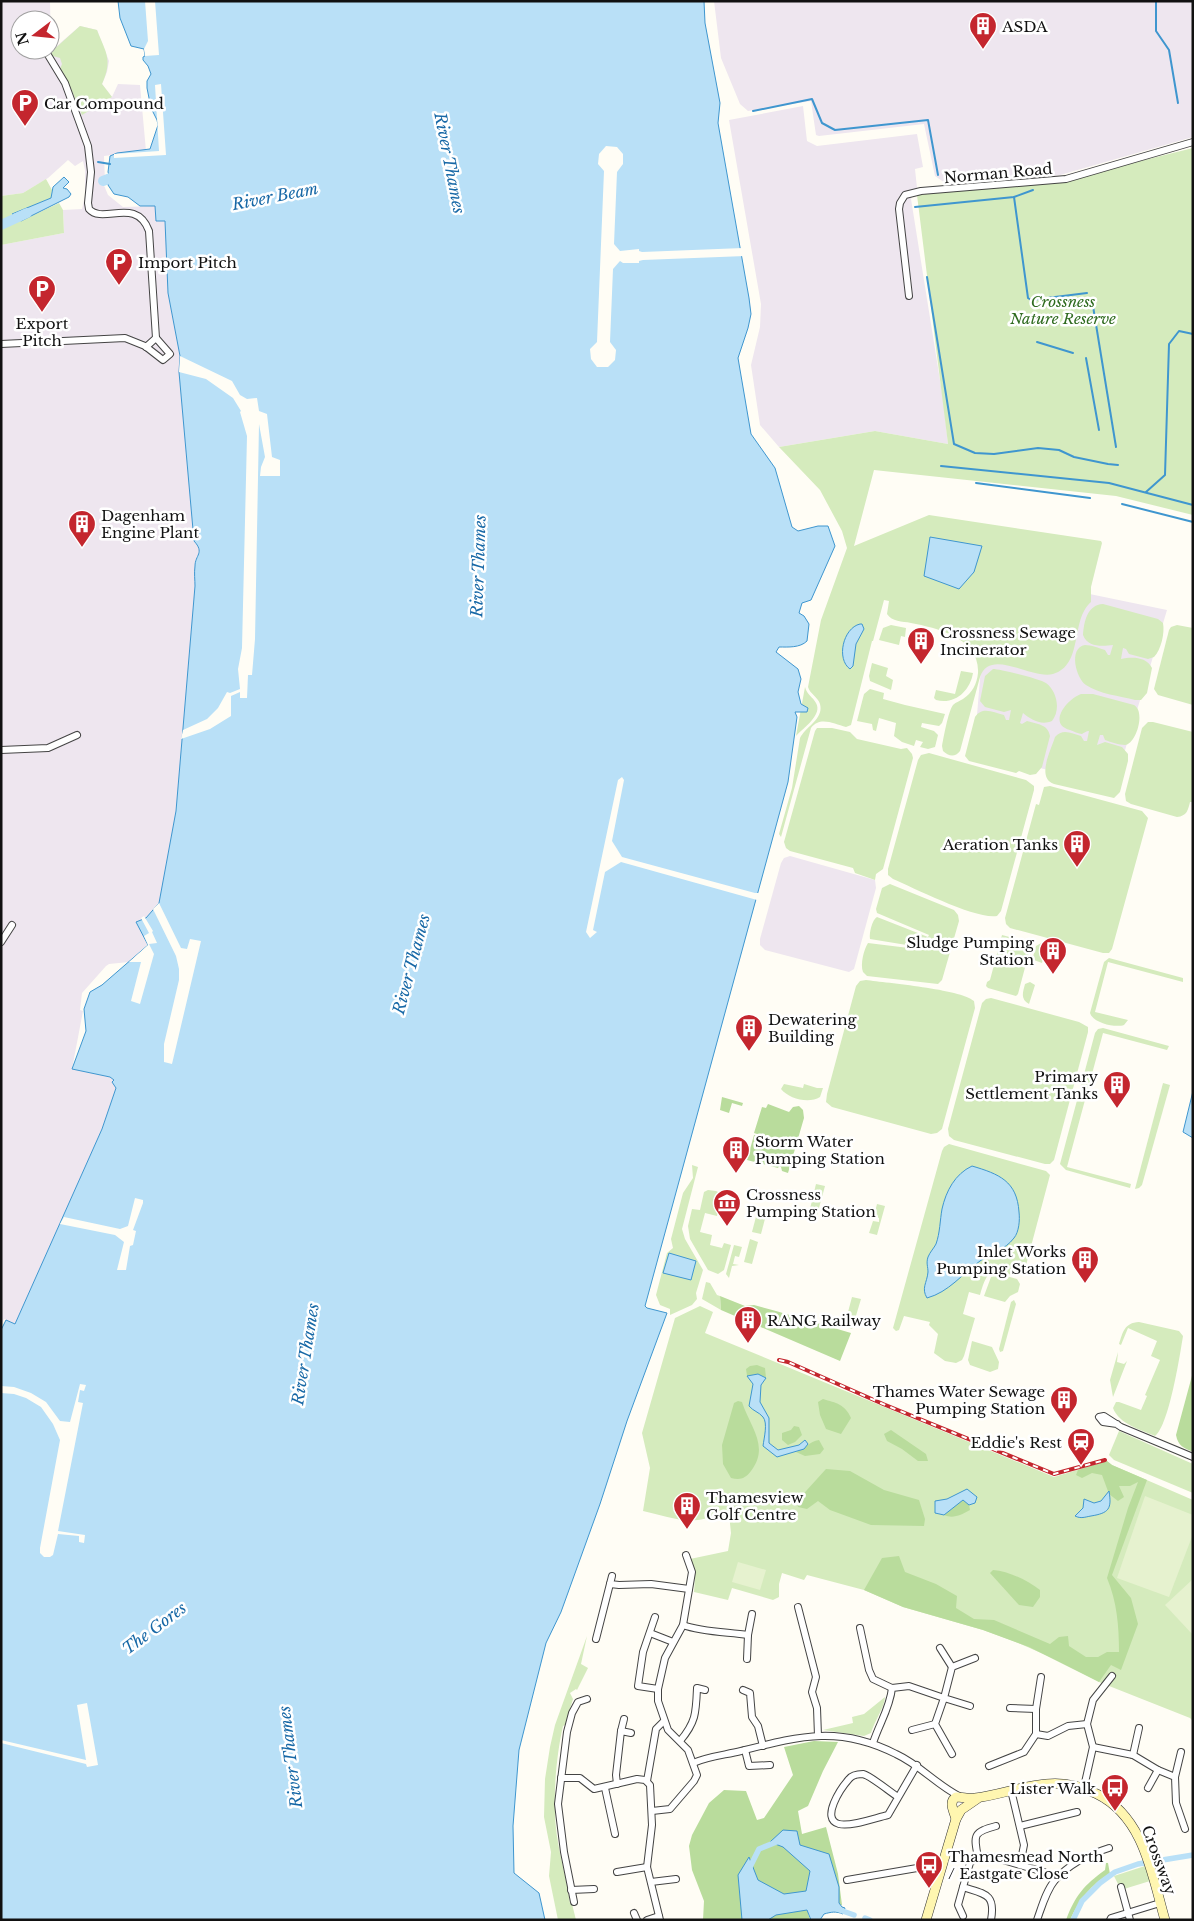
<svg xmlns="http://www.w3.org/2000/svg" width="1194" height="1921" viewBox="0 0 1194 1921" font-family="'Libre Baskerville',serif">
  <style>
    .industrial { fill: #eee6ef; fill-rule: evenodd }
    .green { fill: #d5ebbd }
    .forest { fill: #b9dc9c }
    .pitch { fill: #e6f2cf }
    .water { fill: #b9e0f7; stroke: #3f96cf }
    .pier { fill: #fffdf5 }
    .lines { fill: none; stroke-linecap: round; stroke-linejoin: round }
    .stream { stroke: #3f96cf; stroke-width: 2 }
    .canal { stroke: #b9e0f7; stroke-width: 5.5 }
    .river { stroke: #b9e0f7; stroke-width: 10 }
    .street-casing { stroke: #444; stroke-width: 8 }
    .secondary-casing { stroke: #333; stroke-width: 10 }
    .street { stroke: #fff; stroke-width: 6 }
    .secondary { stroke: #fff6b0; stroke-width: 9 }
    .rail-casing { stroke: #c4262e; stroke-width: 4 }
    .rail { stroke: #fff; stroke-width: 2; stroke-dasharray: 5.5; stroke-linecap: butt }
    .labels { text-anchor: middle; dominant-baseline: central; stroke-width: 5; stroke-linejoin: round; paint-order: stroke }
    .poi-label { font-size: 15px; fill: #111; stroke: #fff; text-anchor: start }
    .street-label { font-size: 15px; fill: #111; stroke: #fff }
    .park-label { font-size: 15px; font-style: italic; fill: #2f6b1f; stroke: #fff }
    .water-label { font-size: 16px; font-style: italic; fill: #1768a6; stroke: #fff }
  </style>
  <rect width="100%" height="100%" fill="#fffdf5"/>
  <g class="industrial">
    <path d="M1,1H50L51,51L80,26L97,30L109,61L107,72L102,84L112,97L118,84L140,85L146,151L104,156L105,182L103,183L108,195L123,207L155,206L165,220L168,293L180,356L179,372L194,541L199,547V554L195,563V586L176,811L159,903L146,918L137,922L148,944L129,962L109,964L106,966L82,993L80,1010L83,1011L72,1069L110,1077L114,1080L116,1088L102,1129L15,1324L4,1319L1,1325V245L64,233L63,210L82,209L85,196V170L83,161L75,166L68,160L48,178L23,193L1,196ZM20,20H50V50H20Z"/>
    <polygon points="714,1 1193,1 1193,137 1060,175 948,185 935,176 924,124 819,136 816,135 811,101 748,111 740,104 721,58"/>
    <polygon points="803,106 807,141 817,146 917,134 923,167 915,169 917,188 911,199 943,399 948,444 875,431 779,447 760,425 751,365 760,327 761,304 729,120"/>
    <polygon points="1080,592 1167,610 1114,787 974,751 983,643"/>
    <polygon points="790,856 875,880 876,888 854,969 849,972 765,950 760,945 760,939 781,863 784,858"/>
  </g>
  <g class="green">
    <path d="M80,26L97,30C106,53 113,60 102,84L112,97L82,115L69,84L60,69L62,64L60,58L53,56L51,52Z"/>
    <path d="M1193,148V515L1116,496L874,470L854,546L929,515L1101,541L1102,543L1091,587V602C1070,620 1084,665 1053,674C1032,680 990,647 980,677L960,751C955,758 948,756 943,751L942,746C944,736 948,712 953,705C956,702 960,701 963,699C972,693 977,684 978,673C980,638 937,628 911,623C902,621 892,622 887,614L889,601L884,600L873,641H872L851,725L846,727C834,724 820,716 811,728L781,837L779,834L792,788L800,738C806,726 824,719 820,704C818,697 810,694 808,687L821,620L847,548L842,531L820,490L779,447L875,431L948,444L917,195L1076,177Z"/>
    <polygon points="46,179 52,190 51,198 12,214 21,221 59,203 63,210 64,233 1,245 1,196 23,193"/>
    <path d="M1103,604L1158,619L1163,623C1165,633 1161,650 1154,657L1148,659L1129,654L1126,649L1123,648L1121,659C1131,657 1146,656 1152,668L1147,693L1141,700H1135C1120,696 1099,694 1086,685C1076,678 1068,648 1085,645C1091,645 1099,648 1105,650L1108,655H1110L1113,645C1103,646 1088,648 1083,635C1084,622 1087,605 1103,604Z"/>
    <polygon points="891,625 906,628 905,637 901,636 899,645 879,640 883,628"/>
    <polygon points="1177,625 1193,628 1193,705 1158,695 1154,689 1169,630 1171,627"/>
    <polygon points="872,663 888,668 886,676 893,680 891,690 870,681 869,676"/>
    <path d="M993,669C1000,669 1041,679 1046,683C1057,691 1061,710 1052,721C1041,726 1030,719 1023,713L1020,723L1022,724L1027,721C1037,724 1048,724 1050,736L1042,767L1036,774L1030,775L1019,771L1016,773L969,761L965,756L975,717C982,706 993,712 1004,715L1006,720H1009L1011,710L1004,712L985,707L980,701L985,676Z"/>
    <path d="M961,671L973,673C970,691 955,705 936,700L934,698L936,690L955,694Z"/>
    <path d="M805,687C807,695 813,697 816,703C823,715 803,728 796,736Z"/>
    <polygon points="870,689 884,693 883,699 905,705 945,714 942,723 939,726 922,723 921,727 934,731 938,735 935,747 928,749 920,747 923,742 916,740 914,746 902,742 894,736 896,723 879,718 876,731 873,730 872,724 857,721 864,694"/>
    <path d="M1081,694H1093L1134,705C1146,712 1136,744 1125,745C1119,745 1111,742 1105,740L1103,735H1100L1097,745L1105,742L1122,747L1128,754V761L1120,792L1114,798L1054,784C1036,778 1051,750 1055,737C1062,728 1072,733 1081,736L1084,741H1087L1089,731C1086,731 1084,733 1082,734C1079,734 1073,731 1070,730C1047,724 1067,699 1081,694Z"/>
    <path d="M1148,722H1153L1193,732V802H1190C1188,810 1187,816 1177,817L1131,804L1126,801L1125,794L1142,728Z"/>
    <polygon points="832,728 850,732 857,739 901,749 907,748 912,754 913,758 883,869 876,874 875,880 855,873 853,868 790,851 786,848 784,842 815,731 817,728"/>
    <path d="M929,753L1026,780L1034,786V790L1001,911L997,916C977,920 914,888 893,879L888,875V869L918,760L921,755Z"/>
    <polygon points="1050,786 1142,811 1148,818 1112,949 1109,953 1103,953 1010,928 1006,924 1005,918 1036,804 1039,805 1044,787"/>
    <path d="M890,884L954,910L958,915L959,921L942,980L938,984L867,976L863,972C860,964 864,949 868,943L925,950V948L870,939C869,933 872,920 877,917L928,937L929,935L877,913L876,909L882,888Z"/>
    <polygon points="1002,935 1029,942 1031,945 1018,994 1016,996 988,988 986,986 987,982 990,980"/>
    <polygon points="1043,942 1047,944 1042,963 1034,960 1033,957 1036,946"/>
    <path d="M1109,958L1183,978V982L1108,962L1095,1012L1128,1020L1124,1025C1115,1028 1093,1023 1090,1013L1104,962Z"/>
    <path d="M866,980C887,983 960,989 974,1001L975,1008L942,1129L937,1133L931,1134L832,1107L826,1102L827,1094L856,986L860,981Z"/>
    <path d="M1030,982L1035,985L1029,1004C1020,999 1023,992 1025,984Z"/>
    <polygon points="991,998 1079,1022 1088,1027 1088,1032 1054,1160 1050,1164 1045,1164 954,1140 949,1136 948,1129 982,1003 986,999"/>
    <polygon points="1103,1028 1169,1046 1167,1050 1103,1033 1067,1167 1131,1184 1130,1188 1066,1170 1060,1164 1095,1033 1098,1029"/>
    <polygon points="1163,1083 1170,1085 1142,1185 1139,1188 1135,1189"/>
    <path d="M784,1084L803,1088L804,1084L817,1088H823L820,1097C809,1104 789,1099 781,1089Z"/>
    <path d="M949,1144L1046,1171L1050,1175L1025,1269L1024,1272C1000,1283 992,1251 980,1295L969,1292L963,1314L975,1318L964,1356L962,1360L956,1363L945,1361L934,1353L938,1334L929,1325L930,1322L904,1316L899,1330L896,1331L893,1328L942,1151L944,1147Z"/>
    <polygon points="692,1165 698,1167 682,1229 685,1239 703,1270 696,1293 697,1299 692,1305 670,1315 670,1309 660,1305 656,1295 667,1253 673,1248 671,1239 683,1193 693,1178"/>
    <polygon points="816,1184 825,1186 817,1215 809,1213"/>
    <polygon points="708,1190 716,1191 720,1193 716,1205 719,1207 717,1216 705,1213 700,1232 712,1235 710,1245 722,1248 724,1243 731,1245 724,1270 718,1274 708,1270 690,1239 688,1226 692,1209 700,1210 704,1192"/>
    <polygon points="877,1204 885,1206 877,1235 869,1233 873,1221 879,1222 879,1218 874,1216"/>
    <polygon points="758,1209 767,1211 761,1234 752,1232"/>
    <polygon points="750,1239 758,1242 752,1264 744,1262"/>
    <polygon points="734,1245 742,1247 739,1257 735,1256 733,1264 739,1265 732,1266 729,1278 726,1274"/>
    <polygon points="999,1274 1017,1279 1020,1284 1018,1292 1010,1296 1005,1302 984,1296 991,1277"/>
    <polygon points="706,1282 710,1283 717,1295 720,1296 721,1310 702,1299"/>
    <polygon points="852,1297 861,1299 852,1329 844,1327"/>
    <polygon points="1014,1300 1016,1304 1003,1351 1000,1352 999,1349 1011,1302"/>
    <path d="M700,1306L713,1312L705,1333L1054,1477L1107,1461L1112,1465L1193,1500V1721L1190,1718L1099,1682L1057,1660L1016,1642L983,1630L903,1607L864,1590L807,1575L804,1580L782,1573L779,1584V1597L773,1600L732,1588L728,1600L694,1592C695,1580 696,1570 690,1559L728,1551L731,1533L729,1514C718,1512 708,1519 698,1520C679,1522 662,1515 643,1511L650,1468L642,1433L675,1318Z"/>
    <path d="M1139,1322L1179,1331L1183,1336C1180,1355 1169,1426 1155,1436C1141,1430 1119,1424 1113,1408L1116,1402H1119L1141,1410L1147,1396L1145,1395L1160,1360L1151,1356L1157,1341L1128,1328L1121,1345L1119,1344C1123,1332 1124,1323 1139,1322Z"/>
    <polygon points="972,1341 992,1347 999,1362 998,1369 990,1372 970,1365 968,1360"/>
    <polygon points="1118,1352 1117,1362 1124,1364 1127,1361 1113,1397 1110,1380"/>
    <polygon points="1119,1431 1193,1464 1193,1493 1114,1460 1109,1455"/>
    <path d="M587,1636L581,1664L588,1668L577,1690L576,1689L570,1693L573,1699L565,1725L563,1726C557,1752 554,1785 555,1811C555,1843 566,1873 570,1903L572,1904L576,1920H558L549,1876L551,1852L544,1817L545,1779L550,1747L555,1725Z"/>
    <path d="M885,1697C885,1706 874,1722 871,1733L864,1736L823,1730L853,1723L852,1717L864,1714Z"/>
    <polygon points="1145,1866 1150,1881 1124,1889 1119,1886 1114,1876"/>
  </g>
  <g class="forest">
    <polygon points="722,1097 743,1103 742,1106 732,1103 729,1113 720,1110"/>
    <polygon points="768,1104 789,1112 793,1107 799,1106 803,1110 804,1118 788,1173 782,1171 781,1167 779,1166 778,1168 747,1160 754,1135 769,1138 754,1133 762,1107 766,1108"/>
    <polygon points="720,1296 745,1306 754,1305 776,1311 851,1333 840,1361 721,1310"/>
    <polygon points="757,1365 765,1368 766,1378 758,1374 747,1376 746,1369 750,1366"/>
    <path d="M1193,1372V1452C1184,1448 1178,1446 1176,1435Z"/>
    <path d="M823,1399C836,1403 845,1404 851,1418L841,1434L826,1429L820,1415L818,1402Z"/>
    <path d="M738,1401L742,1402C750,1427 770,1446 751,1471C745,1479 740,1480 731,1478L723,1464L722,1445L734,1403Z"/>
    <polygon points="794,1426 799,1427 802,1435 795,1442 788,1445 782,1440 782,1433 791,1430"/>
    <polygon points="891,1430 926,1454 928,1461 918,1461 902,1449 887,1441 884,1434"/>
    <path d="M819,1440L824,1449L820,1454L805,1456L796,1452C806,1449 809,1441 819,1440Z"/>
    <path d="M1107,1461L1112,1465L1147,1480L1112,1575L1131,1598L1138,1624L1121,1670L1111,1665L1099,1682L1029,1647L983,1630L903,1607L864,1590L882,1558L899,1556L905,1572L936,1584L957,1596L956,1608L974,1619L994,1620L1050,1644L1059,1637L1068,1636L1069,1646L1086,1657H1098L1107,1652H1119C1119,1626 1117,1602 1107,1578L1128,1508L1138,1482L1130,1486H1119L1124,1497L1118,1501L1109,1494L1102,1475L1092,1473L1082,1478L1076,1475L1078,1470Z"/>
    <polygon points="826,1469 850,1471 884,1490 919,1500 925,1519 924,1526 871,1525 830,1510 818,1501 807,1509 798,1507 797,1501"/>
    <path d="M963,1500L969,1505L970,1510C961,1515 953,1519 944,1515Z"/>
    <path d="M993,1570C1009,1571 1028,1581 1040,1590V1597L1033,1607L1019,1605L990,1573Z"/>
    <polygon points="814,1741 838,1742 823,1771 808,1806 798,1811 802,1834 826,1827 838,1874 842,1905 808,1913 810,1920 703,1920 704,1901 692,1870 689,1846 692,1835 709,1803 724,1790 746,1791 757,1820 764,1818 793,1775 784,1747"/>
    <path d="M1106,1863H1108L1110,1874C1091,1884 1079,1900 1070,1920H1066C1075,1896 1084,1885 1105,1870Z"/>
  </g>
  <g class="pitch">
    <polygon points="1145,1496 1193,1515 1193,1534 1169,1597 1117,1578"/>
    <polygon points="738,1562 766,1570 760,1590 732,1582"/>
    <polygon points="1193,1579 1193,1635 1165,1605"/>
  </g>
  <g class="water">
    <path d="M118,1H704L705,23L720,103L718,123L749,298L751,314L748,328L738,358L751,434L775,468L792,527L798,531L818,526H828L835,546L811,600L802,603L799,613L804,616L809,624L807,641C800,648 788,647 779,647L776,652L798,669L801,679L798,692L801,704L808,708L807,712H795L797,717L788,782L645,1306L647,1308L667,1313L627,1421L600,1504L561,1612L546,1643L519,1750L513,1826L514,1873L539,1893L545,1920H1V1330L6,1320L15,1324L102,1129L116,1088L112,1082L114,1080L110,1077L72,1069L86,1031L84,1009L90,992L102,985L148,945L136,922L146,918L159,903L176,811L195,586C195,580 194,573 195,566C195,555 205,553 194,541L179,372L180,356L168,293L165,221H156L155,206H140L128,197L114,194L108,185V182L111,181L108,172L110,156L117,153L150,149L158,125L157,120L151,108L147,88V81L151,74L148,66L143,60V57L145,56L144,49L131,46L120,18Z"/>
    <polygon points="64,177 69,182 63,188 67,189 71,194 69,197 21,221 12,214 51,198 53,187"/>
    <polygon points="930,537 982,546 974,572 959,589 924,576"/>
    <path d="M860,624H862L864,629L856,644L853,666L850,669C836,659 843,628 860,624Z"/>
    <polygon points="1193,1091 1193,1138 1183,1132"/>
    <path d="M972,1166C999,1174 1017,1181 1019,1212C1020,1220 1019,1232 1014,1238C1005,1250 991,1253 980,1261C962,1274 949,1292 927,1298C921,1288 927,1283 928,1272C928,1267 926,1263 928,1257C930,1252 934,1248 936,1244C940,1233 940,1220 942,1209C946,1191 955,1174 972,1166Z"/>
    <polygon points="669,1253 696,1261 691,1280 663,1273"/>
    <path d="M758,1374L766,1378L761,1385L760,1402L769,1418V1443L778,1450L799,1445L805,1440L808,1444L804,1449L777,1457L763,1446C764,1438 768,1423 763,1417C759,1412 753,1411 749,1406L753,1384L747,1376Z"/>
    <polygon points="967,1489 977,1497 975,1503 969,1505 963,1500 944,1515 935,1513 935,1501 947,1499"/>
    <path d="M1109,1491C1112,1509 1109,1513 1091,1516C1085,1517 1081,1519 1075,1516L1083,1508L1084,1499L1094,1503L1101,1501Z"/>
    <path d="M783,1830L797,1831L800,1845L829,1854L839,1887V1903L842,1907L845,1908L843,1914C836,1911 831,1912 824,1914L820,1920H811L807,1910L776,1915L768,1920H742L738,1875L749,1857L758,1880L784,1894L806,1891L810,1871L783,1847L770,1842Z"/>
  </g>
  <g class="pier">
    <polygon points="145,1 155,1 159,55 145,56 144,49 148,41"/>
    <polygon points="161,84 166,155 114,158 114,154 159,151 155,85"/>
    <polygon points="606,146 617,147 623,154 623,164 617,172 614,244 620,251 639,249 639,251 642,252 743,248 745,256 643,260 639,261 639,263 623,263 620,261 613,269 610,342 616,350 615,360 608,367 597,367 591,359 590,349 597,342 604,171 598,164 599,154"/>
    <polygon points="180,356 232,381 240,395 247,399 257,398 259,411 267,414 272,457 280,460 280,476 260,476 261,467 265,457 259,424 255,639 252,675 248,675 247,698 240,698 240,692 231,696 231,716 210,729 181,739 183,730 207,719 218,708 227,692 230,693 240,689 238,669 242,648 247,436 240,412 241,411 233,398 206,379 179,372"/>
    <polygon points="622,777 624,780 612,841 622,857 755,893 759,893 757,900 621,862 605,872 593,930 597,932 590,938 586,932 618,780"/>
    <polygon points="159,903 181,948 187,949 190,939 201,941 172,1064 164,1062 164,1044 179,980 179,969 176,956 153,909"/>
    <polygon points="144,916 153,931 152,932 157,943 149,944 154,954 140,1004 131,1001 141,962 129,962 148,945 144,936 149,933 141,918"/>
    <polygon points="135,1198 143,1200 143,1203 133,1230 136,1231 133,1245 130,1246 126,1270 117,1270 124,1242 115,1235 60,1224 64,1217 120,1229 128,1226"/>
    <polygon points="80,1384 86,1385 84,1391 80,1390 78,1402 83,1403 58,1531 85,1535 84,1543 79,1542 79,1536 58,1534 53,1555 50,1557 44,1557 40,1553 40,1548 60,1440 53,1424 41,1407 26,1398 14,1394 1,1393 1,1386 14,1387 31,1393 46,1402 60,1421 70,1422"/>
    <polygon points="87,1703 98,1765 87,1767 86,1764 1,1743 1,1740 86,1760 77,1705"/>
  </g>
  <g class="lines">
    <g class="stream">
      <polyline points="1156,1 1156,31 1169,50 1178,103"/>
      <polyline points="753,111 812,99 822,123 835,130 928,120 938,175"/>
      <polyline points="98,162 110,164"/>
      <polyline points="1014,197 1028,298 1031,300 1087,293"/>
      <polyline points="915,207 1014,197 1033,190"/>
      <polyline points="927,277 954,444 975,453 994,454 1038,448 1059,450 1074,457 1108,464 1118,465"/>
      <polyline points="1092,300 1116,447"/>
      <polyline points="1037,342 1073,353"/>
      <polyline points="1086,358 1099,430"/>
      <polyline points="941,466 1109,483 1193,505"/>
      <polyline points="976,483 1090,498"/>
      <polyline points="1146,492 1165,475 1169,344 1179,331 1193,334"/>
      <polyline points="1122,504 1193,522"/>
    </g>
    <g class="canal">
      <polyline points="750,1867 759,1849 779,1841"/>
      <polyline points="837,1909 854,1915"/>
      <polyline points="865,1918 870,1920"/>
      <polyline points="1073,1920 1082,1901 1100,1883 1115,1872 1138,1864 1193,1855"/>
    </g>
    <g class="river">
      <polyline points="103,181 113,177 123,176"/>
      <polyline points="1,225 27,213"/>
    </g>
    <defs>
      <g id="street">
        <path d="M48,55L65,83L88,146L91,172L88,203L89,209C103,225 136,196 149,231L156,338L146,347"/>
        <polyline points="909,296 899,209 900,203 905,195 921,191 1066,179 1193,142"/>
        <polyline points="1,344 125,338 145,346 163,360 170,354 156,338"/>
        <polyline points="1,750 48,748 77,735"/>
        <polyline points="1,942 12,925"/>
        <polyline points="1117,1424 1103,1422 1099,1417 1104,1416 1121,1427 1193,1457"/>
        <polyline points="610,1584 619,1585 651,1584 689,1589"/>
        <polyline points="798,1607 816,1677 812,1692 817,1708 818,1736"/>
        <polyline points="655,1617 643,1652 638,1686 658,1689"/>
        <path d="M683,1625C702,1632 727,1632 748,1635"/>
        <polyline points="860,1628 869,1670 873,1679 892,1688"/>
        <polyline points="650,1633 673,1642"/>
        <polyline points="596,1639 612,1576"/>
        <polyline points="940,1648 952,1667"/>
        <polyline points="747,1659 748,1635 752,1614"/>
        <polyline points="743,1690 750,1693 752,1717 758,1726 763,1746"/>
        <polyline points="970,1706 944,1698 952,1667 975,1658"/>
        <polyline points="1010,1708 1036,1709"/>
        <polyline points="912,1730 935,1724"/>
        <polyline points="621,1731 624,1719"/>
        <polyline points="1036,1734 1048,1736 1068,1726 1087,1724"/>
        <path d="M680,1741C696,1722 696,1713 697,1688L705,1690"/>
        <path d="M873,1743C879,1724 890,1708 892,1688L909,1686L944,1698L935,1724L952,1754"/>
        <polyline points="1093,1747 1133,1755 1158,1770 1175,1777 1176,1803 1185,1829"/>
        <polyline points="745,1750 749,1766 770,1765"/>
        <polyline points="1133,1755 1139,1728"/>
        <path d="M693,1763C709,1756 725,1755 741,1751C800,1736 839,1725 896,1754C920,1765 937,1785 959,1796"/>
        <polyline points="989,1766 1024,1752 1036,1734 1036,1709 1041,1677"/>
        <polyline points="1175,1777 1181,1752"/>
        <polyline points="561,1778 580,1778 594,1789 637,1779 645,1780 650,1785 652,1825 647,1867 660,1920"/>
        <polyline points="647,1781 656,1729 664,1721"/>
        <polyline points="617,1784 616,1775 621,1731 631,1733"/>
        <polyline points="1084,1787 1093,1747 1087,1724 1093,1700 1112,1676"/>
        <polyline points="605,1788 615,1834"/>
        <polyline points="1148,1788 1158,1770"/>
        <polyline points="1011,1790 1024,1845 1020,1865"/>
        <path d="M898,1797C890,1792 871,1776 863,1774C857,1774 852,1775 849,1779C841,1788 820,1819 839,1824C851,1827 875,1818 888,1815L917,1765"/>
        <polyline points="652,1811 670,1809 694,1781 697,1775 688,1750 668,1730 658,1701 658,1689 665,1658 683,1625 692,1572 686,1555"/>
        <polyline points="1020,1826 1077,1812"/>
        <path d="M978,1857C973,1834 974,1832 996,1826"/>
        <polyline points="617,1872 647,1867"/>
        <polyline points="847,1880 923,1867 940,1869"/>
        <polyline points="651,1882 676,1879"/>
        <polyline points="963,1887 958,1905 963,1916"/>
        <polyline points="1121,1887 1130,1920"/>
        <polyline points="571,1890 594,1889"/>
        <polyline points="574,1902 564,1852 558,1804 567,1732 572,1713 578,1702 587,1699"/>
        <polyline points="634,1913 637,1920"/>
        <polyline points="647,1920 659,1916"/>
        <path d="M991,1920C996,1893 984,1894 963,1887L970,1863L975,1858L982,1856H989L1044,1872L1055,1880"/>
        <path d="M1037,1920C1042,1906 1046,1891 1055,1880C1069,1864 1090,1854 1109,1848"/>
        <polyline points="1110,1920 1111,1918 1160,1903"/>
      </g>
      <g id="secondary">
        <path d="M956,1819C954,1811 948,1802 956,1797C963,1797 969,1799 975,1798C999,1795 1022,1786 1046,1784C1064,1782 1081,1786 1097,1794C1144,1817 1152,1875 1165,1920"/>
        <polyline points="926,1920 956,1819 961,1810 977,1799"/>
      </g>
    </defs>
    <use href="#street" class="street-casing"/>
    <use href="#secondary" class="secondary-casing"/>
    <use href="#street" class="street"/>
    <use href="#secondary" class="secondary"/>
    <defs>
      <polyline id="rail" points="779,1360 788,1362 883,1404 1054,1474 1105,1460"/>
    </defs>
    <use href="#rail" class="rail-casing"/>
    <use href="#rail" class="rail"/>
  </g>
  <defs>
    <symbol id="building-pin" viewBox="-11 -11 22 30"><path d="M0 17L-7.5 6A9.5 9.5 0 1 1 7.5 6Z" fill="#c4262e" stroke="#fff"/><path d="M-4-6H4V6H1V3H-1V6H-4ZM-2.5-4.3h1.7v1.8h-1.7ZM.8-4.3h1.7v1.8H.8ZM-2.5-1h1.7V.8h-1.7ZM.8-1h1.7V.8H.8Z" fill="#fff"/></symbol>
    <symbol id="parking-pin" viewBox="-11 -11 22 30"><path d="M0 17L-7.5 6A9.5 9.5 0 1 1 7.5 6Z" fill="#c4262e" stroke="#fff"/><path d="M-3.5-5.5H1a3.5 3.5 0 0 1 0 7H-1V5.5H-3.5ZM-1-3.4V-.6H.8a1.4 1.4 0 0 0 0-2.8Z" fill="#fff"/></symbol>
    <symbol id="museum-pin" viewBox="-11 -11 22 30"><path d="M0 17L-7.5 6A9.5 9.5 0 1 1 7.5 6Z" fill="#c4262e" stroke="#fff"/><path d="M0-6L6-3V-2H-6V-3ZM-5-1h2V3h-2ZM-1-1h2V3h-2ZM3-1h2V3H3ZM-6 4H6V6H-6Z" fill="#fff"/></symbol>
    <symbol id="station-pin" viewBox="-11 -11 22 30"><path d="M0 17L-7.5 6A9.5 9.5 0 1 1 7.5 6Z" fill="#c4262e" stroke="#fff"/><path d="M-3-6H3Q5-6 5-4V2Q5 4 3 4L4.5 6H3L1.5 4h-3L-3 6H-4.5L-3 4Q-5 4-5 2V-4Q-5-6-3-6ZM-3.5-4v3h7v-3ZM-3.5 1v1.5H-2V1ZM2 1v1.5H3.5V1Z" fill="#fff"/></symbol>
    <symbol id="bus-pin" viewBox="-11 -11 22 30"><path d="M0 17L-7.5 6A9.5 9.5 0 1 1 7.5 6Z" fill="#c4262e" stroke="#fff"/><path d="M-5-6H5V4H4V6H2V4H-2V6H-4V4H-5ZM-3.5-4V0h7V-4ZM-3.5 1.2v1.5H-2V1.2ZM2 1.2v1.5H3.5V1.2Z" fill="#fff"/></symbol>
  </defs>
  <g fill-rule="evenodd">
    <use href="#building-pin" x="967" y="10" width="32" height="43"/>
    <use href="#parking-pin" x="9" y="87" width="32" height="43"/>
    <use href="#parking-pin" x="103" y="246" width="32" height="43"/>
    <use href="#parking-pin" x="26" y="273" width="32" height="43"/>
    <use href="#building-pin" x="66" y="508" width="32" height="43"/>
    <use href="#building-pin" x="905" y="625" width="32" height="43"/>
    <use href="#building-pin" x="1061" y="828" width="32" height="43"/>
    <use href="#building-pin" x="1037" y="935" width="32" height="43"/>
    <use href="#building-pin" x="733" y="1012" width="32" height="43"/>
    <use href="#building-pin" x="1101" y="1069" width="32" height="43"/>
    <use href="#building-pin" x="720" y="1134" width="32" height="43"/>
    <use href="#museum-pin" x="711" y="1187" width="32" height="43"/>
    <use href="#building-pin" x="1069" y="1244" width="32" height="43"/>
    <use href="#building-pin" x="732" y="1304" width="32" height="43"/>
    <use href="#building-pin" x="1048" y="1384" width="32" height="43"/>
    <use href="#station-pin" x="1065" y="1426" width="32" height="43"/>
    <use href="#building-pin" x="671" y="1490" width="32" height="43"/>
    <use href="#bus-pin" x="1099" y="1772" width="32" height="43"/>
    <use href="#bus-pin" x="913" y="1849" width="32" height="43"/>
  </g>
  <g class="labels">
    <g class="poi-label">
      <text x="1002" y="26">ASDA</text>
      <text x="44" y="103">Car Compound</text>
      <text x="138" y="262">Import Pitch</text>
      <text x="42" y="323" text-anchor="middle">Export<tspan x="42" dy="17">Pitch</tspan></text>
      <text x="101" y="515">Dagenham<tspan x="101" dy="17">Engine Plant</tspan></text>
      <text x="940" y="632">Crossness Sewage<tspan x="940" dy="17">Incinerator</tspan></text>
      <text x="1058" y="844" text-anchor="end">Aeration Tanks</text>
      <text x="1034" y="942" text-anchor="end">Sludge Pumping<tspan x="1034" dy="17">Station</tspan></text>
      <text x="768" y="1019">Dewatering<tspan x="768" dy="17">Building</tspan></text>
      <text x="1098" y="1076" text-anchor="end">Primary<tspan x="1098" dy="17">Settlement Tanks</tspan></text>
      <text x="755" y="1141">Storm Water<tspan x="755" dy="17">Pumping Station</tspan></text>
      <text x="746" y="1194">Crossness<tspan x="746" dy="17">Pumping Station</tspan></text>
      <text x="1066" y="1251" text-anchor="end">Inlet Works<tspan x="1066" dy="17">Pumping Station</tspan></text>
      <text x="767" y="1320">RANG Railway</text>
      <text x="1045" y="1391" text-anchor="end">Thames Water Sewage<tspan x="1045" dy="17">Pumping Station</tspan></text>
      <text x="1062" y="1442" text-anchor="end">Eddie's Rest</text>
      <text x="706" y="1497">Thamesview<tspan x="706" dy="17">Golf Centre</tspan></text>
      <text x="1096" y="1788" text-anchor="end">Lister Walk</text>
      <text x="948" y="1856">Thamesmead North<tspan x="948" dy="17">/ Eastgate Close</tspan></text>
    </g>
    <g class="street-label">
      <text transform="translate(998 173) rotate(-5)">Norman Road</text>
      <text transform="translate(1159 1860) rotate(70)">Crossway</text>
    </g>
    <g class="park-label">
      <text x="1063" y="301">Crossness<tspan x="1063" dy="17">Nature Reserve</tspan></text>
    </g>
    <g class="water-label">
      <text transform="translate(450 163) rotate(79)">River Thames</text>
      <text transform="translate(275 196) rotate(-11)">River Beam</text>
      <text transform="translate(478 566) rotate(-88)">River Thames</text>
      <text transform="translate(411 964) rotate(-75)">River Thames</text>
      <text transform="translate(305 1354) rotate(-81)">River Thames</text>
      <text transform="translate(154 1628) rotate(-37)">The Gores</text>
      <text transform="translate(290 1757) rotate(-97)">River Thames</text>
    </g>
  </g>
  <rect width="1194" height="1921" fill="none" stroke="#111111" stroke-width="5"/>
  <g transform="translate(35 35) rotate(254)"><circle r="24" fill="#ffffff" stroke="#a0a0a0"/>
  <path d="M0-4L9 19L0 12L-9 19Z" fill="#c4262e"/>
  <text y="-8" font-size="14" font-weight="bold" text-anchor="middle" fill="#111111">N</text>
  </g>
</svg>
